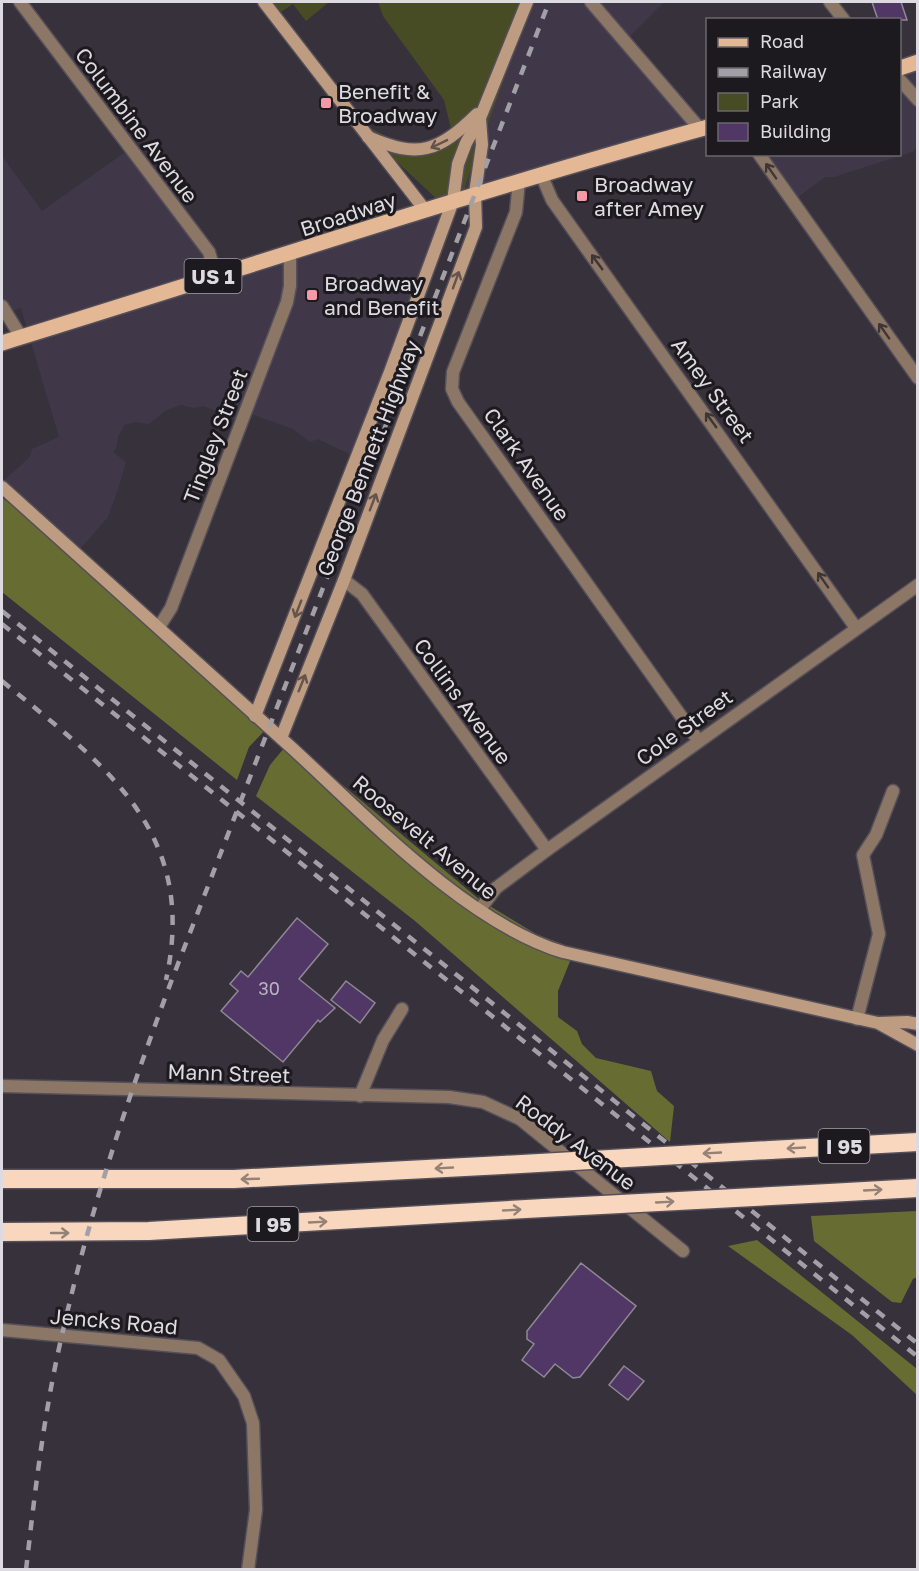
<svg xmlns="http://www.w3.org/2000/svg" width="919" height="1571" viewBox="0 0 919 1571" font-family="'Golos Text',sans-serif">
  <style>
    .built { fill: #403848 }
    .green { fill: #484c24 }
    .forest { fill: #676d32 }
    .building { fill: #503766; stroke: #8e8894; stroke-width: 1.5 }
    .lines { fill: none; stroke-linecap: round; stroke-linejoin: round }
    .street-casing { stroke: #554f59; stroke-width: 15 }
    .secondary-casing { stroke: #554f59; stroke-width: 15 }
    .primary-casing { stroke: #554f59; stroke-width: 18 }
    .highway-casing { stroke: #554f59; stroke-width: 21 }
    .street { stroke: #8c7766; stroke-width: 12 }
    .secondary { stroke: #be9c81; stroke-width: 12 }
    .primary { stroke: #e5b895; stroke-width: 15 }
    .highway { stroke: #f8d7be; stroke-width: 18 }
    .rail { stroke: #a39fa7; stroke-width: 4.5; stroke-dasharray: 10 10; stroke-linecap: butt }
    .highway-bridge-casing { stroke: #554f59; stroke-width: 21; stroke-linecap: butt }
    .highway-bridge { stroke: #f8d7be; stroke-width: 18 }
    .oneway { stroke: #65544b }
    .oneway2 { stroke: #3e3634 }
    .oneway3 { stroke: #958276 }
    .poi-dot { fill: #f49aa6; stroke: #1d1a1f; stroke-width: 2 }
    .labels { text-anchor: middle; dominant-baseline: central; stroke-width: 6; stroke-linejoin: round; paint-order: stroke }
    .number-label { font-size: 18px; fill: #bab1c2 }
    .shield { fill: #1d1a1f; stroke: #a3a0a7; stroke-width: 1.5 }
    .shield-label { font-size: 20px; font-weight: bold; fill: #dddae1 }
    .poi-label { font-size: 21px; fill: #dddae1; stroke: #1d1a1f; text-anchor: start }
    .street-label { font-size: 21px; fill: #dddae1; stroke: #1d1a1f }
  </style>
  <rect width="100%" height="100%" fill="#37313b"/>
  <g class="built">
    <polygon points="532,2 664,2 630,36 703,121 465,195 466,184 491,108"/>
    <polygon points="917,62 917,148 912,152 834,177 825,177 798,197 794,195 765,155 900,154 900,68"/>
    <polygon points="134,146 223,268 453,201 357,458 318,439 310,442 293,429 251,414 244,424 204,406 194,408 181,405 166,410 149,424 135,422 125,425 118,436 117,446 113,452 126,462 118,489 108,517 79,550 2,482 30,457 32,449 59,437 21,308 2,314 2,156 42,211"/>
  </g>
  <g class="green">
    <polygon points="272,2 329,2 306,21 293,4 281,12"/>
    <polygon points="378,2 532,2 466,184 464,195 440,202 382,148 370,128 405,146 414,148 452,133 444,100 383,16"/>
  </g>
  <g class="forest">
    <polygon points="2,498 79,550 269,726 249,747 237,780 2,592"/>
    <polygon points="290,741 480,900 536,934 575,949 558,991 558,1017 577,1031 582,1044 596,1058 651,1071 657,1091 674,1106 670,1142 415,921 256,796 270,765"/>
    <polygon points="917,1211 917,1277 913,1279 901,1303 892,1302 814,1241 811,1216"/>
    <polygon points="757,1240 917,1369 917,1395 852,1335 728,1246"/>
  </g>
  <g class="building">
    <polygon points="872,2 901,2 907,20 878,20"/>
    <polygon points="297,918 328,944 299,979 335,1008 320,1022 318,1020 283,1062 221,1011 238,991 230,984 241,971 248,977"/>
    <polygon points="346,981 375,1003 360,1023 331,1000"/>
    <polygon points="581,1263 636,1306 580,1377 573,1378 555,1364 544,1377 522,1360 534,1344 527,1339 527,1331"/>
    <polygon points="624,1366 644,1381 628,1400 609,1385"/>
  </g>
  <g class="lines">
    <defs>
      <g id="street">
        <polyline points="20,2 209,252 216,276"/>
        <polyline points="591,2 700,129"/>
        <polyline points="830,2 844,20"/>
        <polyline points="900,80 918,100"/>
        <polyline points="759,154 918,378"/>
        <polyline points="541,174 552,200 856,628"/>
        <polyline points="519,181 516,212 453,372 452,389 458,402 698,740"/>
        <polyline points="2,306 21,337"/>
        <polyline points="344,580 362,594 547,850"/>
        <polyline points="159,627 171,608 287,302 290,286 290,255"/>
        <polyline points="480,909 496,888 547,850 918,585"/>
        <polyline points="857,1019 879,934 863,855 876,835 893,791"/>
        <polyline points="2,1086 449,1097 483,1102 520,1119 683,1251"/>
        <polyline points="360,1096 383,1040 402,1009"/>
        <polyline points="2,1330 198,1348 219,1360 244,1396 253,1423 256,1510 248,1570"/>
      </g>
      <g id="secondary">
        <polyline points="264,2 425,210"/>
        <path d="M368,137C419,159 438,152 477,114"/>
        <path d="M2,487C99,574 196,661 293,749C366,816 467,923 563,952L878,1023L918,1045"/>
        <polyline points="255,716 390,372 453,201 458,164 466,143 480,118 527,2"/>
        <polyline points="281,738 344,580 476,227 475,193 482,145 480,119"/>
        <polyline points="879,1023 907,1022 918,1024"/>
      </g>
      <g id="primary">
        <polyline points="900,68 918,62"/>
        <path d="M2,343C237,271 470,192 708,127"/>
      </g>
      <g id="highway">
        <polyline points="770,1150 918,1142"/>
        <polyline points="2,1179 234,1179 503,1165"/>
        <polyline points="829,1193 918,1188"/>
        <polyline points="2,1232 149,1231 544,1208"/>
      </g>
    </defs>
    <use href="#street" class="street-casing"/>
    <use href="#secondary" class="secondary-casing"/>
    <use href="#primary" class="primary-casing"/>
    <use href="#highway" class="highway-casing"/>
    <use href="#street" class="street"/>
    <use href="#secondary" class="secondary"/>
    <use href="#primary" class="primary"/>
    <use href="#highway" class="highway"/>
    <g class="rail">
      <polyline points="2,611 918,1344"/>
      <polyline points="2,624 918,1357"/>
      <path d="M2,681C103,764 199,830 166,980"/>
      <path d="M26,1570C35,1491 44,1412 62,1335C89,1214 128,1097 171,982L549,2"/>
    </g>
    <defs>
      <g id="highway-bridge">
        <polyline points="503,1165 770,1150"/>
        <polyline points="544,1208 829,1193"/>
      </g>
    </defs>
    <use href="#highway-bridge" class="highway-bridge-casing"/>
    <use href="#highway-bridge" class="highway-bridge"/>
  </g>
  <defs><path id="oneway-shaft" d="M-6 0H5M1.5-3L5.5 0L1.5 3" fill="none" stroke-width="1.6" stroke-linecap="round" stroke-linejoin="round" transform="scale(1.5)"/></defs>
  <g class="oneway">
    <use href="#oneway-shaft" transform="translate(439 144) rotate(154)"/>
    <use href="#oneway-shaft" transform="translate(456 280) rotate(-70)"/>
    <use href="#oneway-shaft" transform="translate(373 502) rotate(-69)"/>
    <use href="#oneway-shaft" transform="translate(298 609) rotate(111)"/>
    <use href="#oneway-shaft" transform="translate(302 683) rotate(-68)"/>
  </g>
  <g class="oneway2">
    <use href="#oneway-shaft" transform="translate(771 171) rotate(-125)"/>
    <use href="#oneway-shaft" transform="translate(597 262) rotate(-126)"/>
    <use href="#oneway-shaft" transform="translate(884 331) rotate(-125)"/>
    <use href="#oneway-shaft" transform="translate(711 420) rotate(-126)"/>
    <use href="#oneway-shaft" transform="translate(823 580) rotate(-125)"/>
  </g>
  <g class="oneway3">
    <use href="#oneway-shaft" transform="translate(796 1148) rotate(177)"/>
    <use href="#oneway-shaft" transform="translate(712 1153) rotate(177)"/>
    <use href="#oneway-shaft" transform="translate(444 1168) rotate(177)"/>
    <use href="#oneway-shaft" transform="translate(250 1179) rotate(178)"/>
    <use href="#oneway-shaft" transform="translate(873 1190) rotate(-3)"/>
    <use href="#oneway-shaft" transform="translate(665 1202) rotate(-3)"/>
    <use href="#oneway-shaft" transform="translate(512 1210) rotate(-3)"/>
    <use href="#oneway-shaft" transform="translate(318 1222) rotate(-3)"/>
    <use href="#oneway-shaft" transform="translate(60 1233)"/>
  </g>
  <g class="poi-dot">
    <rect x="320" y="97" width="12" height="12" rx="3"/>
    <rect x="576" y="190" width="12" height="12" rx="3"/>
    <rect x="306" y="289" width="12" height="12" rx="3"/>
  </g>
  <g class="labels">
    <g class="number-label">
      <text x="269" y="988">30</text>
    </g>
    <g class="shield">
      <rect x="184.5" y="259" width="57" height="34" rx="4.5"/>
      <rect x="818.5" y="1129" width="51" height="34" rx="4.5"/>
      <rect x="247.5" y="1207" width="51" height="34" rx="4.5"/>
    </g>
    <g class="shield-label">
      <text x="213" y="276">US 1</text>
      <text x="844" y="1146">I 95</text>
      <text x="273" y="1224">I 95</text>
    </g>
    <g class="poi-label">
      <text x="338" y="91">Benefit &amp;<tspan x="338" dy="24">Broadway</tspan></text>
      <text x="594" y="184">Broadway<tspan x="594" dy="24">after Amey</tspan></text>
      <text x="324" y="283">Broadway<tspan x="324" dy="24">and Benefit</tspan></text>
    </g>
    <g class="street-label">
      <text transform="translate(137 125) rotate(53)">Columbine Avenue</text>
      <text transform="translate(348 214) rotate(-18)">Broadway</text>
      <text transform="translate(713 390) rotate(54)">Amey Street</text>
      <text transform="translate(215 436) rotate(-69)">Tingley Street</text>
      <text transform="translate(368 458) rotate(-69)">George Bennett Highway</text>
      <text transform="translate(527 464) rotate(55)">Clark Avenue</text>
      <text transform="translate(463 701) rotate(54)">Collins Avenue</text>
      <text transform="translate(684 727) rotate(-36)">Cole Street</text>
      <text transform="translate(425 837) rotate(40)">Roosevelt Avenue</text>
      <text transform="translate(229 1073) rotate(2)">Mann Street</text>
      <text transform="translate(576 1142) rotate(37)">Roddy Avenue</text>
      <text transform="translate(114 1321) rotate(5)">Jencks Road</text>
    </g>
  </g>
  <rect width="919" height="1571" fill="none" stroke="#dddae1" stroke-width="6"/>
  <rect x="706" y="18" width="195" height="138" fill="#1d1a1f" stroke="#6a676d" stroke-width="1.5"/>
  <rect x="718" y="38" width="30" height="9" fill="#e5b895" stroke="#6a676d" stroke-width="1.5"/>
  <text x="760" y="48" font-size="18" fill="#dddae1">Road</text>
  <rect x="718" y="68" width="30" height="9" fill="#a39fa7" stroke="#6a676d" stroke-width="1.5"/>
  <text x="760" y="78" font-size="18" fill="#dddae1">Railway</text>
  <rect x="718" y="93" width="30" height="18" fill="#484c24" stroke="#6a676d" stroke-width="1.5"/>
  <text x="760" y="108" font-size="18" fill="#dddae1">Park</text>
  <rect x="718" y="123" width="30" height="18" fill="#503766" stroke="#6a676d" stroke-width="1.5"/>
  <text x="760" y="138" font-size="18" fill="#dddae1">Building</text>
</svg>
